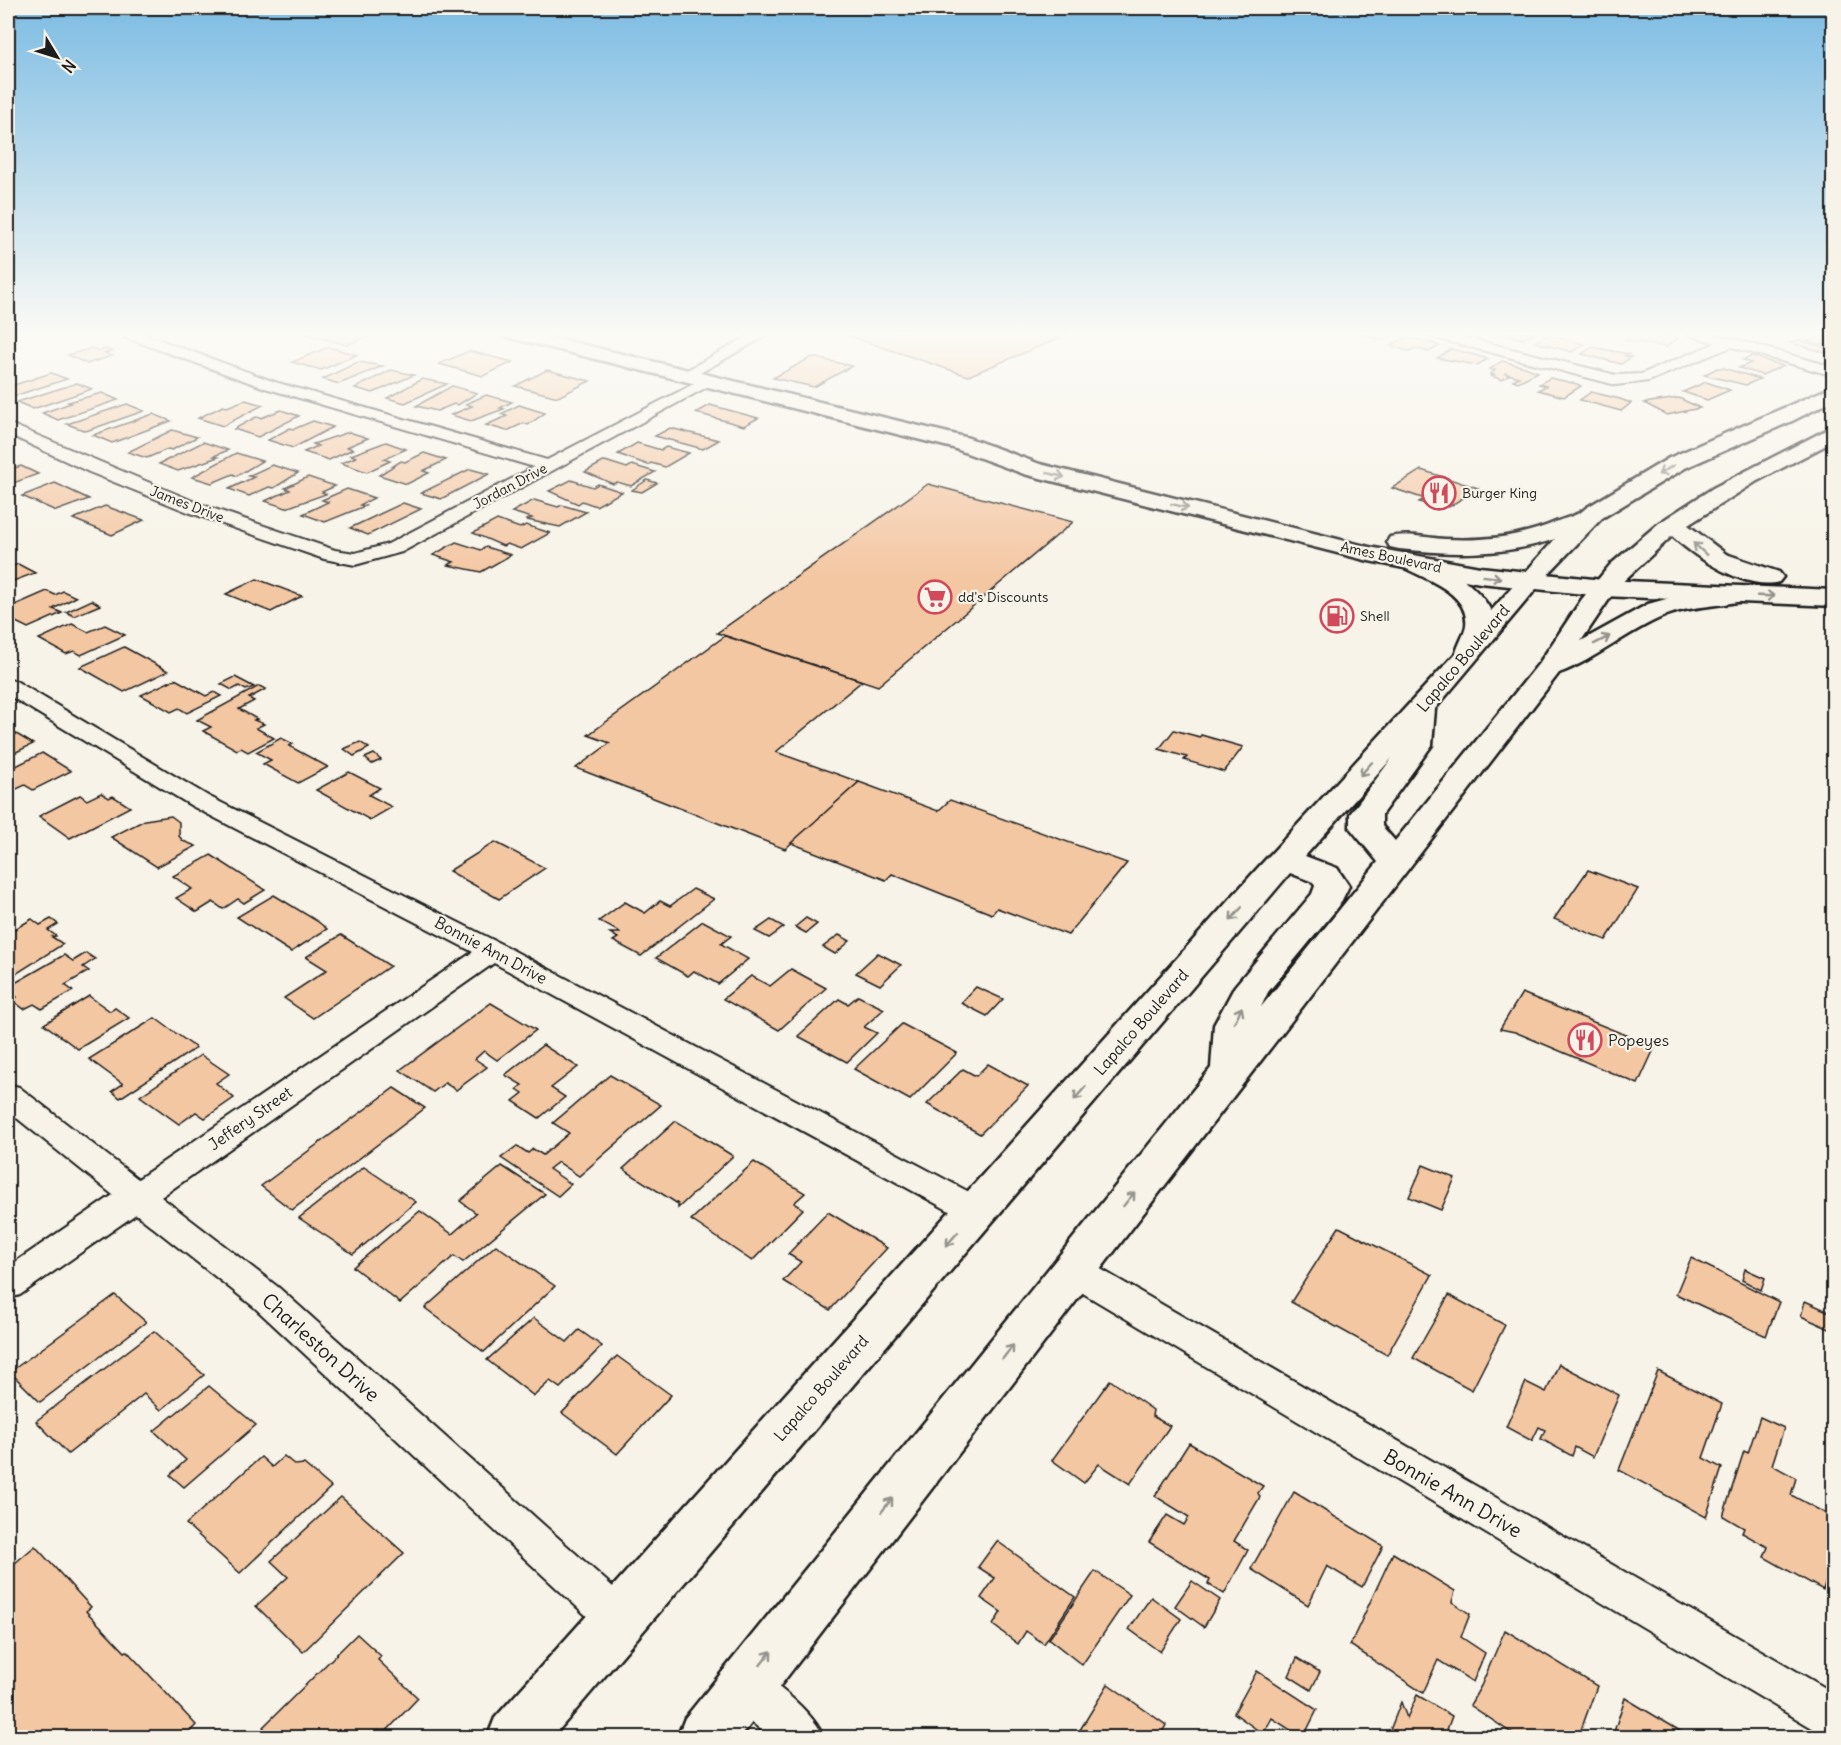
<svg xmlns="http://www.w3.org/2000/svg" width="1841" height="1745" viewBox="0 0 1841 1745" font-family="Delius,sans-serif">
  <style>
    .building { fill: #f4c7a3; stroke: #1c1c1c; stroke-width: 1.5 }
    .lines { fill: none; stroke-linecap: round; stroke-linejoin: round }
    .street-casing { stroke: #1c1c1c; stroke-width: 4 }
    .secondary-casing { stroke: #1c1c1c; stroke-width: 5 }
    .primary-casing { stroke: #1c1c1c; stroke-width: 5 }
    .street { fill: #f7f3e8; fill-rule: evenodd }
    .secondary { fill: #f7f3e8; fill-rule: evenodd }
    .primary { fill: #f7f3e8; fill-rule: evenodd }
    .oneway { stroke: #94928c }
    .labels { text-anchor: middle; dominant-baseline: central; stroke-width: 4.5; stroke-linejoin: round; paint-order: stroke }
    .far-street-label { font-size: 14px; fill: #1c1c1c; stroke: #f7f3e8 }
    .far-poi-label { font-size: 14px; fill: #1c1c1c; stroke: #f7f3e8; text-anchor: start }
    .street-label { font-size: 16px; fill: #1c1c1c; stroke: #f7f3e8 }
    .poi-label { font-size: 16px; fill: #1c1c1c; stroke: #f7f3e8; text-anchor: start }
    .near-street-label { font-size: 20px; fill: #1c1c1c; stroke: #f7f3e8 }
  </style>
  <rect width="100%" height="100%" fill="#f7f3e8"/>
  <filter id="ink" filterUnits="userSpaceOnUse"><feTurbulence type="fractalNoise" baseFrequency=".0167" numOctaves="2"/><feDisplacementMap in="SourceGraphic" scale="12" xChannelSelector="R" yChannelSelector="G"/><feConvolveMatrix kernelMatrix="1 2 1 2 8 2 1 2 1" color-interpolation-filters="sRGB"/></filter>
  <g filter="url(#ink)">
    <g class="building">
      <polygon points="305,332 360,332 373,335 347,345 301,333"/>
      <polygon points="861,332 1074,332 968,376 849,336"/>
      <polygon points="1351,332 1387,332 1396,334 1385,340"/>
      <polygon points="1495,332 1528,332 1534,333 1523,339"/>
      <polygon points="1637,332 1658,336 1661,334 1678,338 1666,347 1624,340"/>
      <polygon points="1827,332 1834,332 1834,343 1828,346 1808,341"/>
      <polygon points="1547,335 1585,344 1572,352 1535,342"/>
      <polygon points="1407,337 1432,343 1440,346 1428,352 1415,348 1409,351 1390,346"/>
      <polygon points="1798,340 1834,350 1834,353 1830,354 1790,343"/>
      <polygon points="329,347 357,355 321,370 292,362"/>
      <polygon points="1592,347 1629,354 1625,356 1631,357 1621,364 1582,354"/>
      <polygon points="92,348 99,351 106,349 112,351 105,353 112,356 87,364 68,355"/>
      <polygon points="1451,349 1471,354 1488,359 1477,365 1437,358"/>
      <polygon points="469,351 513,362 483,376 439,364"/>
      <polygon points="1752,356 1783,366 1762,375 1739,368 1751,363 1743,360"/>
      <polygon points="812,357 852,366 814,387 773,378"/>
      <polygon points="1502,361 1525,367 1538,372 1518,382 1513,380 1519,377 1504,373 1509,375 1502,380 1491,376 1494,375 1490,374 1495,370 1490,369"/>
      <polygon points="358,362 383,366 339,384 323,379"/>
      <polygon points="1717,368 1723,368 1760,379 1746,385 1704,375"/>
      <polygon points="391,370 414,375 373,393 355,388"/>
      <polygon points="547,370 590,381 558,397 515,386"/>
      <polygon points="51,373 67,379 8,398 8,387"/>
      <polygon points="1550,378 1577,384 1581,386 1564,397 1538,390 1546,386 1539,384"/>
      <polygon points="422,379 447,384 405,403 387,398"/>
      <polygon points="1706,382 1730,390 1707,400 1683,392"/>
      <polygon points="77,383 92,389 33,409 17,402"/>
      <polygon points="452,386 477,393 458,405 454,404 437,411 416,406"/>
      <polygon points="1591,392 1620,399 1631,403 1621,411 1580,400"/>
      <polygon points="102,393 118,400 58,420 42,413 71,403 68,402"/>
      <polygon points="486,395 512,402 500,408 504,409 471,421 451,415 472,406 466,404"/>
      <polygon points="1679,398 1700,408 1667,415 1644,403"/>
      <polygon points="245,400 263,405 223,426 198,418 223,406 227,407"/>
      <polygon points="127,404 144,411 86,431 67,424"/>
      <polygon points="519,405 545,413 528,425 524,423 507,431 486,425 507,416 501,414"/>
      <polygon points="710,405 758,418 744,426 696,413"/>
      <polygon points="281,410 299,416 258,437 234,429 256,417 261,418"/>
      <polygon points="153,414 171,421 112,443 93,435"/>
      <polygon points="313,421 333,427 293,448 268,440 290,428 294,429"/>
      <polygon points="670,428 719,440 703,449 655,436"/>
      <polygon points="172,430 197,437 172,450 168,449 147,458 128,452"/>
      <polygon points="349,432 368,438 347,447 353,449 329,460 304,452 318,446 313,444"/>
      <polygon points="203,442 228,450 214,456 218,457 178,471 159,464"/>
      <polygon points="386,442 406,449 384,459 390,461 367,472 341,463 356,457 351,455"/>
      <polygon points="637,443 661,450 666,447 689,453 665,467 651,463 648,465 618,454"/>
      <polygon points="236,453 262,461 237,476 233,474 212,483 192,477"/>
      <polygon points="424,453 446,460 423,471 429,473 407,484 379,475 401,461 405,462"/>
      <polygon points="605,461 627,468 632,465 655,472 631,486 617,482 613,484 585,472"/>
      <polygon points="272,465 298,473 274,488 269,487 249,496 229,489 254,477 248,476"/>
      <polygon points="21,466 38,474 8,485 8,470"/>
      <polygon points="470,469 489,474 441,499 421,493"/>
      <polygon points="1421,470 1478,488 1449,507 1435,502 1430,506 1419,502 1425,499 1392,488"/>
      <polygon points="308,477 335,486 322,492 326,494 286,508 265,501 290,490 285,488"/>
      <polygon points="571,480 593,487 598,484 622,492 596,506 582,501 578,504 549,491"/>
      <polygon points="647,480 657,483 642,492 632,490"/>
      <polygon points="55,483 89,499 56,511 22,496"/>
      <polygon points="928,484 1073,522 878,686 717,633"/>
      <polygon points="347,489 374,498 360,505 365,506 325,522 303,514 328,502 322,500"/>
      <polygon points="534,500 558,507 562,505 586,512 560,527 527,520 532,518 512,512"/>
      <polygon points="403,503 421,509 368,535 350,528"/>
      <polygon points="105,506 144,520 112,535 73,519"/>
      <polygon points="497,520 520,528 526,525 550,533 521,549 507,544 503,546 473,533"/>
      <polygon points="456,542 481,550 486,547 511,555 481,572 448,565 454,562 433,555"/>
      <polygon points="18,564 35,573 8,583 8,568"/>
      <polygon points="257,579 302,596 271,612 226,594"/>
      <polygon points="47,591 55,595 63,591 76,597 53,609 62,613 28,628 16,622 8,621 8,608"/>
      <polygon points="92,600 100,605 74,616 66,612"/>
      <polygon points="72,624 88,632 105,625 125,635 81,655 74,651 66,654 39,639"/>
      <polygon points="725,636 862,681 776,752 859,782 785,849 576,768 610,743 588,735"/>
      <polygon points="124,647 168,671 124,692 80,667"/>
      <polygon points="235,677 254,687 246,690 239,686 232,690 221,684"/>
      <polygon points="175,679 206,696 214,692 221,696 187,713 179,708 171,712 141,695"/>
      <polygon points="259,686 266,689 249,698 254,701 239,709 257,719 254,720 264,724 256,728 274,738 248,752 241,748 237,750 203,731 211,727 197,720"/>
      <polygon points="8,729 33,744 8,756"/>
      <polygon points="1174,730 1200,737 1201,735 1243,747 1224,772 1184,760 1187,757 1159,749"/>
      <polygon points="281,738 293,744 289,746 328,767 298,783 263,764 271,760 256,752"/>
      <polygon points="360,742 369,748 354,756 344,749"/>
      <polygon points="42,753 71,771 33,790 25,785 8,793 8,770"/>
      <polygon points="374,754 381,760 372,764 365,758"/>
      <polygon points="349,772 380,788 369,795 392,807 370,820 316,790"/>
      <polygon points="859,782 938,811 950,800 1127,863 1068,935 997,908 992,914 892,874 886,880 791,843"/>
      <polygon points="101,793 109,798 113,796 130,807 70,838 39,816 80,795 87,800"/>
      <polygon points="171,816 179,822 179,836 183,841 196,846 157,867 111,837 145,820"/>
      <polygon points="495,842 545,868 499,899 449,871"/>
      <polygon points="211,855 265,890 244,903 238,899 223,909 213,902 197,912 176,898 192,889 173,876"/>
      <polygon points="1588,870 1638,889 1606,940 1554,919"/>
      <polygon points="693,889 714,899 641,956 613,941 618,938 610,933 621,933 599,921 625,902 645,913 660,901 670,906"/>
      <polygon points="274,895 317,921 327,929 291,952 237,917"/>
      <polygon points="806,918 817,924 806,933 795,927"/>
      <polygon points="32,919 40,925 51,919 58,924 48,930 56,936 52,937 63,944 8,979 8,933"/>
      <polygon points="771,920 784,927 769,938 755,931"/>
      <polygon points="703,921 731,936 721,944 748,959 718,984 694,971 688,976 656,958"/>
      <polygon points="341,935 390,966 313,1018 284,998 327,970 306,957"/>
      <polygon points="839,935 850,941 835,954 823,947"/>
      <polygon points="86,953 95,959 83,967 89,971 65,985 73,991 42,1009 34,1004 24,1009 12,1000 17,997 8,987 64,955 73,961"/>
      <polygon points="878,953 901,965 880,985 856,973"/>
      <polygon points="791,969 826,988 779,1030 723,999 751,976 770,986"/>
      <polygon points="976,987 1003,999 987,1016 961,1003"/>
      <polygon points="1522,993 1655,1047 1638,1084 1515,1032 1500,1029"/>
      <polygon points="89,996 110,1011 115,1008 129,1018 78,1049 44,1024"/>
      <polygon points="858,996 884,1009 864,1027 877,1033 847,1062 798,1036 839,999 848,1004"/>
      <polygon points="491,1003 536,1030 497,1060 484,1051 475,1059 487,1067 456,1090 445,1083 433,1092 400,1070"/>
      <polygon points="155,1018 196,1048 120,1098 112,1091 123,1084 89,1059"/>
      <polygon points="902,1024 957,1053 910,1100 854,1069"/>
      <polygon points="543,1045 578,1067 551,1088 565,1097 539,1118 513,1101 523,1093 517,1089 522,1085 505,1075"/>
      <polygon points="201,1055 229,1074 216,1083 234,1098 205,1118 196,1112 179,1124 140,1096"/>
      <polygon points="988,1064 1028,1086 980,1134 927,1104 963,1069 976,1076"/>
      <polygon points="610,1075 661,1105 579,1176 558,1162 549,1169 571,1184 558,1196 501,1158 517,1146 528,1153 533,1149 543,1155 569,1133 553,1123"/>
      <polygon points="394,1088 425,1108 292,1210 261,1186"/>
      <polygon points="676,1121 733,1156 678,1208 678,1204 623,1169"/>
      <polygon points="754,1162 805,1193 794,1203 803,1209 752,1261 691,1220"/>
      <polygon points="1423,1165 1455,1178 1441,1210 1409,1197"/>
      <polygon points="502,1166 545,1194 463,1262 454,1256 400,1303 353,1267 420,1211 452,1234 476,1213 460,1201"/>
      <polygon points="364,1167 416,1202 353,1254 299,1218"/>
      <polygon points="828,1212 887,1248 830,1310 783,1281 801,1262 788,1254"/>
      <polygon points="1339,1227 1432,1275 1387,1355 1291,1302"/>
      <polygon points="496,1245 555,1286 484,1352 425,1308"/>
      <polygon points="1691,1258 1779,1302 1766,1336 1676,1294"/>
      <polygon points="1745,1269 1765,1278 1761,1290 1742,1280"/>
      <polygon points="115,1295 146,1322 40,1402 10,1372"/>
      <polygon points="1449,1295 1505,1325 1472,1390 1413,1358"/>
      <polygon points="1805,1301 1834,1314 1834,1331 1801,1316"/>
      <polygon points="534,1318 567,1342 579,1330 602,1346 560,1388 550,1381 534,1396 487,1360"/>
      <polygon points="154,1331 204,1375 161,1410 144,1394 68,1454 36,1421"/>
      <polygon points="617,1356 671,1395 617,1454 562,1413"/>
      <polygon points="1559,1364 1619,1395 1593,1457 1575,1447 1572,1456 1541,1439 1545,1430 1539,1427 1532,1441 1506,1427 1526,1382 1546,1392"/>
      <polygon points="1658,1371 1722,1404 1703,1458 1722,1468 1706,1517 1619,1470"/>
      <polygon points="1110,1380 1153,1410 1152,1416 1170,1426 1130,1484 1099,1464 1084,1483 1052,1460"/>
      <polygon points="209,1386 256,1425 184,1487 170,1475 186,1460 154,1431"/>
      <polygon points="1760,1417 1784,1428 1772,1465 1796,1478 1791,1495 1834,1518 1834,1554 1823,1590 1764,1557 1768,1547 1742,1533 1744,1528 1723,1516 1744,1451 1748,1453"/>
      <polygon points="1189,1443 1263,1486 1258,1493 1260,1497 1234,1541 1248,1550 1224,1594 1208,1584 1210,1580 1149,1542 1167,1515 1184,1525 1189,1517 1155,1496"/>
      <polygon points="284,1456 295,1465 304,1464 331,1487 240,1573 186,1524 261,1457 272,1467"/>
      <polygon points="1294,1492 1383,1546 1362,1587 1327,1566 1308,1605 1251,1569"/>
      <polygon points="341,1497 404,1553 303,1652 256,1606 288,1577 271,1561"/>
      <polygon points="997,1541 1075,1597 1044,1644 1026,1631 1018,1644 993,1625 1001,1612 981,1598 995,1578 978,1567"/>
      <polygon points="35,1546 91,1607 86,1611 125,1652 127,1651 196,1725 184,1738 8,1738 8,1569"/>
      <polygon points="1393,1553 1455,1591 1452,1602 1470,1614 1461,1637 1485,1653 1473,1682 1438,1660 1423,1693 1350,1645"/>
      <polygon points="1095,1571 1130,1595 1082,1665 1049,1639"/>
      <polygon points="1192,1581 1220,1600 1204,1627 1175,1606"/>
      <polygon points="1151,1597 1181,1619 1160,1652 1129,1629"/>
      <polygon points="1505,1630 1597,1686 1578,1738 1519,1738 1470,1705 1481,1686"/>
      <polygon points="357,1634 381,1656 378,1660 418,1698 380,1738 273,1738 263,1727"/>
      <polygon points="1297,1658 1320,1672 1311,1690 1289,1676"/>
      <polygon points="1257,1671 1317,1710 1303,1738 1272,1718 1263,1734 1234,1713"/>
      <polygon points="1108,1684 1166,1725 1159,1738 1075,1738"/>
      <polygon points="1417,1695 1452,1716 1444,1738 1387,1738 1401,1702 1407,1718"/>
      <polygon points="1625,1698 1692,1738 1612,1738"/>
    </g>
    <g class="lines">
      <defs>
        <g id="street">
          <polygon points="123,332 138,332 275,382 547,460 705,378 710,376 718,381 402,552 355,565 324,559 188,512 89,472 8,434 8,423 200,504 335,550 355,553 388,544 534,467 265,388 124,337"/>
          <polygon points="756,332 773,332 691,378 681,378 678,375"/>
          <polygon points="1422,332 1444,332 1616,375 1641,374 1716,343 1689,335 1687,332 1708,332 1834,367 1834,376 1731,347 1649,381 1616,385 1424,335"/>
          <polygon points="8,680 16,681 208,796 503,945 988,1202 993,1211 988,1220 977,1224 966,1220 494,963 161,1197 278,1287 632,1604 638,1618 632,1632 618,1638 604,1632 254,1307 136,1214 20,1295 8,1299 8,1267 113,1195 8,1111 8,1084 19,1087 138,1179 473,952 192,806 8,695"/>
          <polygon points="1073,1256 1085,1260 1834,1693 1834,1738 1819,1732 1061,1280 1056,1270 1061,1260"/>
          <path d="M744,1666C770,1677 814,1712 824,1738H770L729,1702L723,1687L729,1672Z"/>
        </g>
        <polygon id="secondary" points="501,332 531,332 969,438 1040,464 1369,547 1480,567 1603,580 1834,590 1834,606 1603,596 1480,583 1369,561 1024,474 953,448 503,336"/>
        <path id="primary" d="M1834,386V400L1792,421L1685,468L1602,518L1552,570L1435,709L1432,745L1382,814V826L1395,841L1540,662L1582,599L1610,565L1659,523L1713,488L1834,426V441L1757,481L1688,525L1726,554L1779,572L1783,577L1779,582C1746,591 1696,558 1672,536L1618,586L1581,641L1648,604L1688,593L1736,587L1745,590L1749,595L1745,600C1719,607 1692,605 1667,615C1629,630 1597,659 1559,673L740,1738H677L685,1718L1211,1068L1214,1025L1235,986L1312,894L1315,886L1313,882L1290,873L552,1738H487L495,1718L1256,870L1456,653C1458,644 1464,636 1466,626C1470,594 1428,580 1405,568L1402,563L1405,558C1433,551 1480,587 1491,611L1555,539C1503,556 1453,555 1399,549L1390,547L1387,542L1390,537C1408,533 1428,538 1445,539C1484,541 1522,537 1558,521C1568,517 1578,516 1586,508L1669,458ZM1392,758L1350,814V828L1378,862L1261,1007L1268,992L1339,906L1349,886L1337,868L1305,856Z"/>
      </defs>
      <use href="#street" class="street-casing"/>
      <use href="#secondary" class="secondary-casing"/>
      <use href="#primary" class="primary-casing"/>
      <use href="#street" class="street"/>
      <use href="#secondary" class="secondary"/>
      <use href="#primary" class="primary"/>
    </g>
    <defs><path id="oneway-shaft" d="M-6 0H5M1.5-3L5.5 0L1.5 3" fill="none" stroke-width="1.6" stroke-linecap="round" stroke-linejoin="round" transform="scale(1.5)"/></defs>
    <g class="oneway">
      <use href="#oneway-shaft" transform="translate(1666 470) rotate(149)"/>
      <use href="#oneway-shaft" transform="translate(1056 475) rotate(14)"/>
      <use href="#oneway-shaft" transform="translate(1180 506) rotate(14)"/>
      <use href="#oneway-shaft" transform="translate(1700 549) rotate(-138)"/>
      <use href="#oneway-shaft" transform="translate(1492 577) rotate(7)"/>
      <use href="#oneway-shaft" transform="translate(1766 596) rotate(2)"/>
      <use href="#oneway-shaft" transform="translate(1602 640) rotate(-27)"/>
      <use href="#oneway-shaft" transform="translate(1366 769) rotate(132)"/>
      <use href="#oneway-shaft" transform="translate(1236 914) rotate(131)"/>
      <use href="#oneway-shaft" transform="translate(1238 1015) rotate(-63)"/>
      <use href="#oneway-shaft" transform="translate(1080 1093) rotate(131)"/>
      <use href="#oneway-shaft" transform="translate(1129 1199) rotate(-51)"/>
      <use href="#oneway-shaft" transform="translate(952 1239) rotate(131)"/>
      <use href="#oneway-shaft" transform="translate(1008 1352) rotate(-52)"/>
      <use href="#oneway-shaft" transform="translate(887 1505) rotate(-52)"/>
      <use href="#oneway-shaft" transform="translate(766 1658) rotate(-52)"/>
    </g>
  </g>
  <linearGradient id="sky" x2="0" y2="1"><stop stop-color="#7dbce3"/><stop offset="0.58" stop-color="#fbfaf5"/><stop offset="1" stop-color="#fbfaf5" stop-opacity="0"/></linearGradient>
  <rect width="1841" height="576" fill="url(#sky)"/>
  <defs>
    <symbol id="restaurant-ring" viewBox="-11 -11 22 22"><circle r="9.5" fill="#f7f3e8" stroke="#d1495b" stroke-width="1.5"/><path d="M-5-6h1v4h1v-4h1v4h1v-4h1v5L-1.5 .5V6h-2V.5L-5-1ZM5-6V6H3V1.5H1.5Q1.5-4 5-6Z" fill="#d1495b"/></symbol>
    <symbol id="supermarket-ring" viewBox="-11 -11 22 22"><circle r="9.5" fill="#f7f3e8" stroke="#d1495b" stroke-width="1.5"/><path d="M-6-5.5h2.5l.6 2H6L4.5 2H-2.5L-4.4-4H-6ZM-1.5 3.2a1.3 1.3 0 1 0 .1 0ZM3 3.2a1.3 1.3 0 1 0 .1 0Z" fill="#d1495b"/></symbol>
    <symbol id="fuel-ring" viewBox="-11 -11 22 22"><circle r="9.5" fill="#f7f3e8" stroke="#d1495b" stroke-width="1.5"/><path d="M-5.5-6h7V0h2V4h1.3V-2.5L3-4.5l.8-.8L6-3V5H2.5V1h-1V6h-7ZM-4.2-4.7v3.2H.2V-4.7Z" fill="#d1495b"/></symbol>
  </defs>
  <g fill-rule="evenodd">
    <use href="#restaurant-ring" x="1420" y="474" width="38" height="38"/>
    <use href="#supermarket-ring" x="916" y="578" width="38" height="38"/>
    <use href="#fuel-ring" x="1318" y="597" width="38" height="38"/>
    <use href="#restaurant-ring" x="1566" y="1021" width="38" height="38"/>
  </g>
  <g class="labels">
    <g class="far-street-label">
      <text transform="translate(510 486) rotate(-28)">Jordan Drive</text>
      <text transform="translate(187 504) rotate(21)">James Drive</text>
      <text transform="translate(1391 557) rotate(12)">Ames Boulevard</text>
    </g>
    <g class="far-poi-label">
      <text x="1462" y="493">Burger King</text>
      <text x="958" y="597">dd's Discounts</text>
      <text x="1360" y="616">Shell</text>
    </g>
    <g class="street-label">
      <text transform="translate(1463 658) rotate(-50)">Lapalco Boulevard</text>
      <text transform="translate(491 950) rotate(28)">Bonnie Ann Drive</text>
      <text transform="translate(1141 1022) rotate(-49)">Lapalco Boulevard</text>
      <text transform="translate(250 1118) rotate(-35)">Jeffery Street</text>
      <text transform="translate(821 1388) rotate(-49)">Lapalco Boulevard</text>
    </g>
    <g class="poi-label">
      <text x="1608" y="1040">Popeyes</text>
    </g>
    <g class="near-street-label">
      <text transform="translate(321 1347) rotate(42)">Charleston Drive</text>
      <text transform="translate(1453 1493) rotate(30)">Bonnie Ann Drive</text>
    </g>
  </g>
  <rect width="1841" height="1745" fill="none" stroke="#f7f3e8" stroke-width="30"/>
  <rect x="15" y="15" width="1811" height="1715" fill="none" stroke="#1c1c1c" stroke-width="2" filter="url(#ink)"/>
  <g transform="translate(57 57) rotate(128)" stroke="#f7f3e8" stroke-width="4.5" paint-order="stroke">
  <path d="M0-4.5L10 22L0 15L-10 22Z" fill="#1c1c1c"/>
  <text y="-9" font-size="16" font-weight="bold" text-anchor="middle" fill="#1c1c1c">N</text>
  </g>
</svg>
